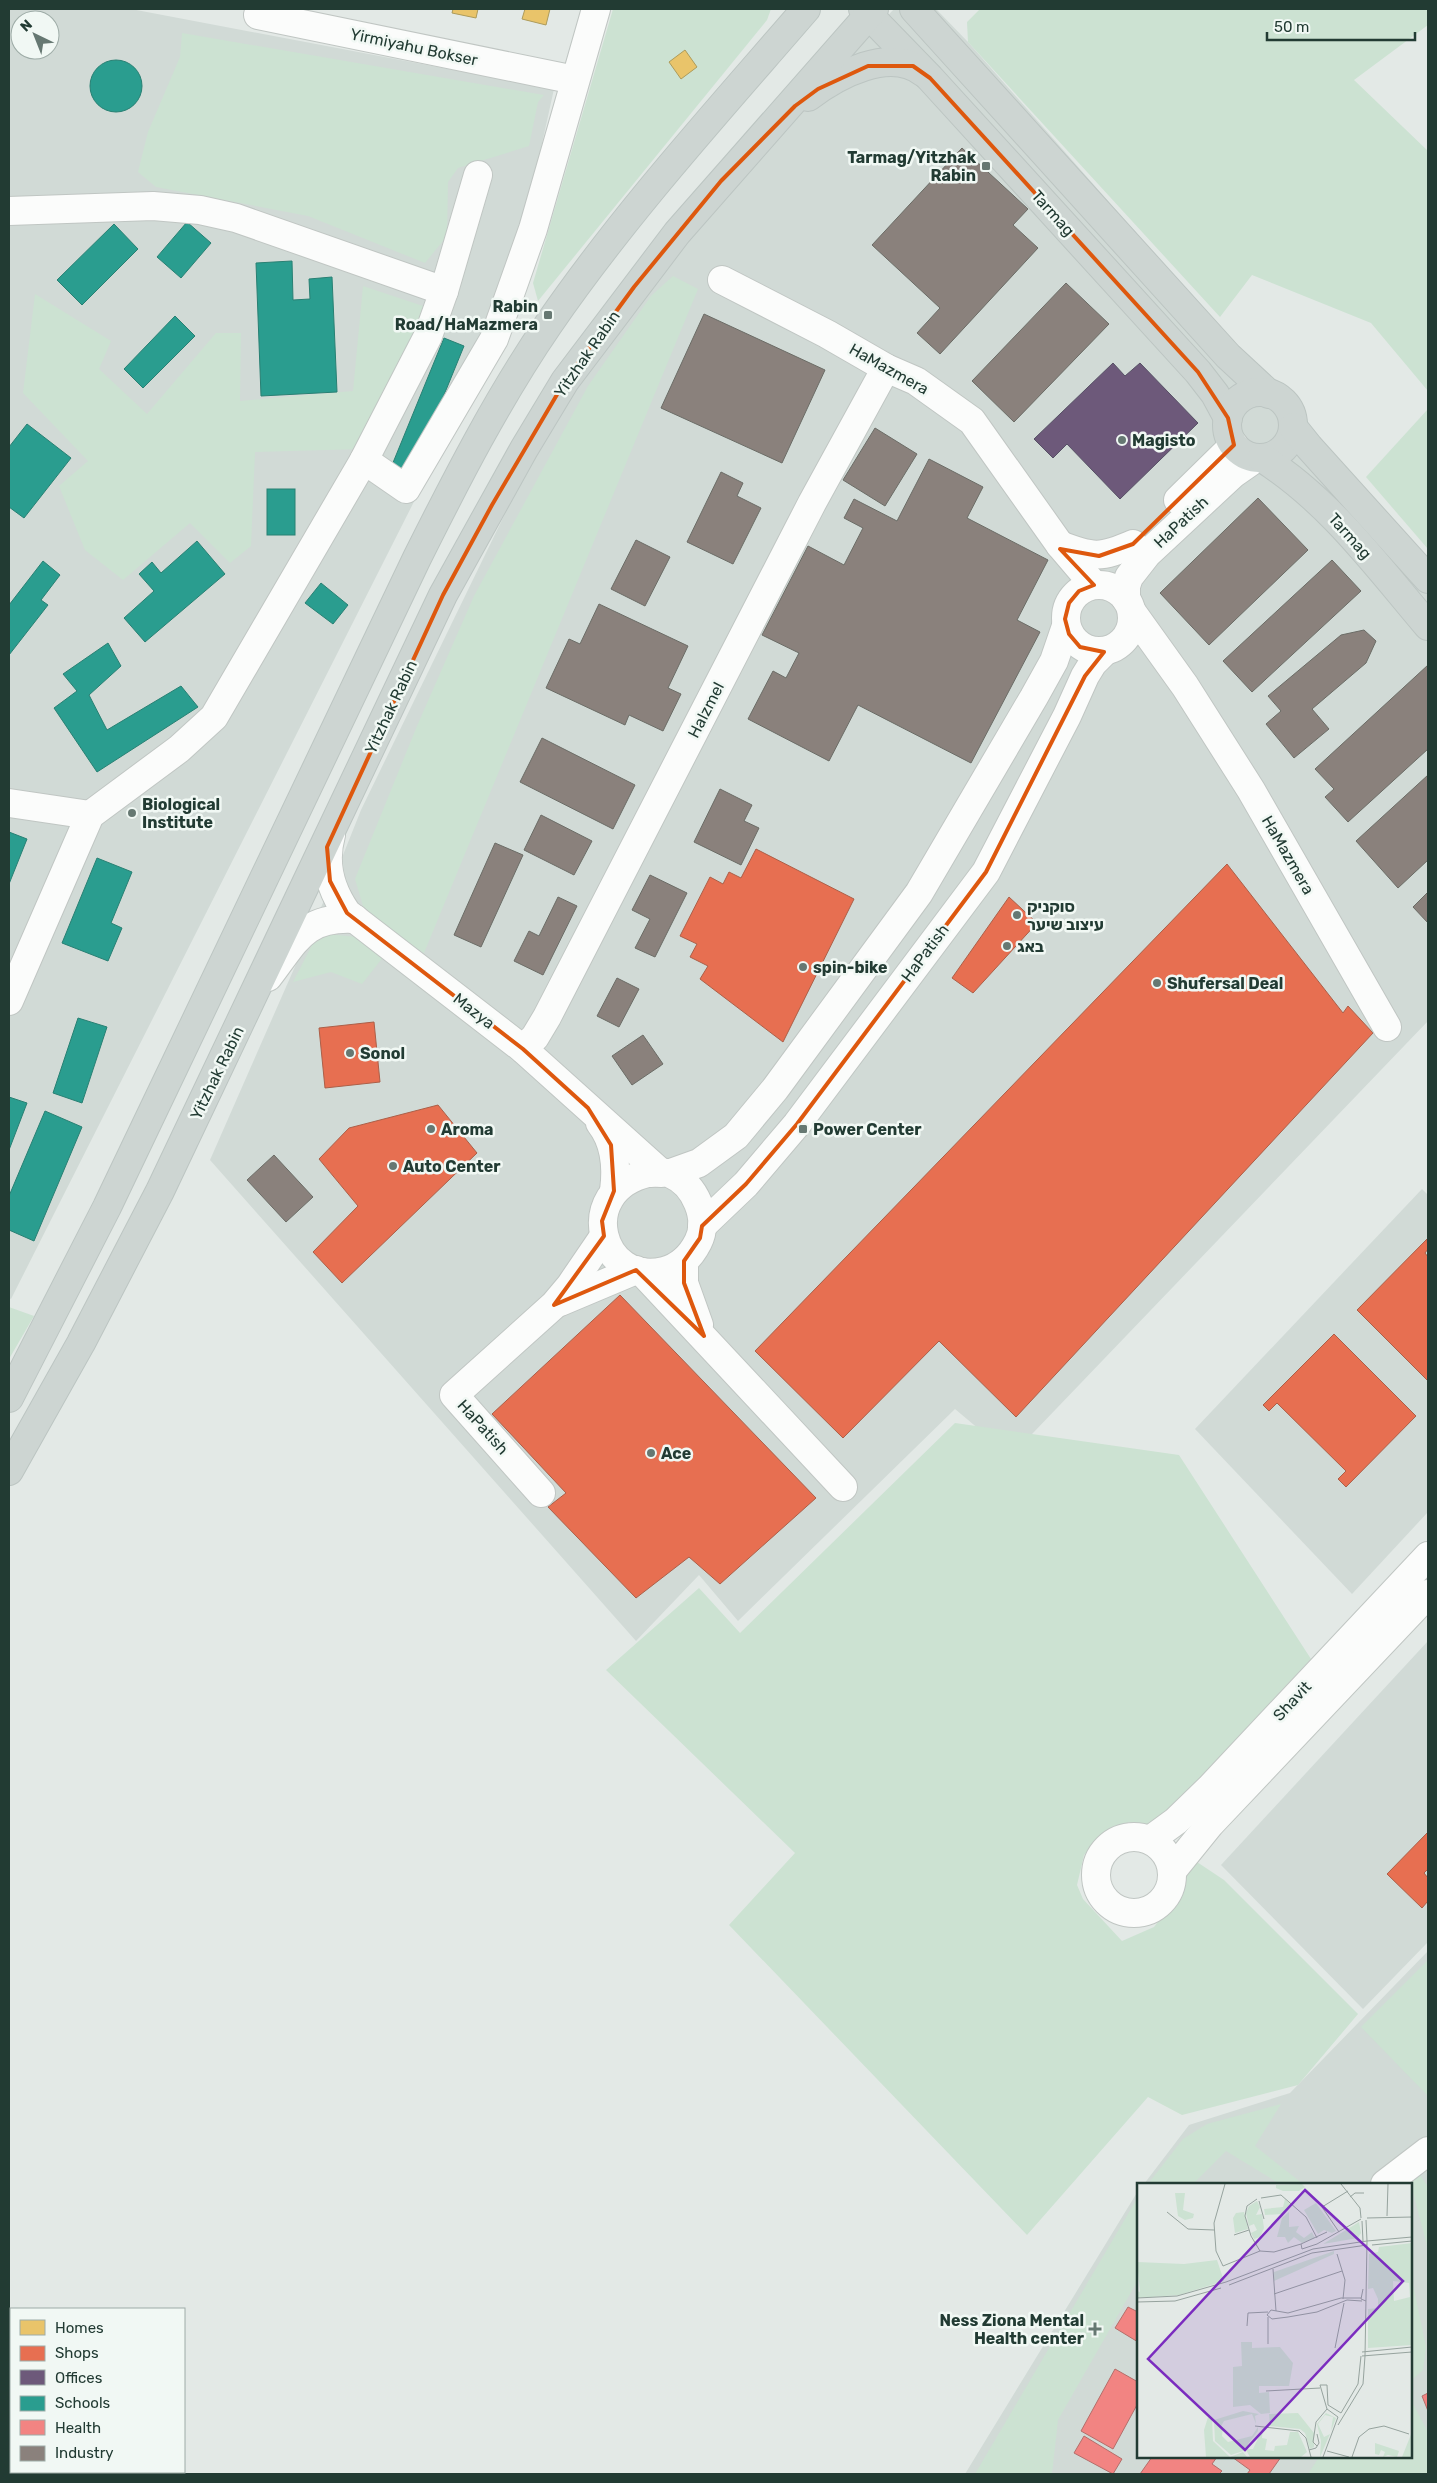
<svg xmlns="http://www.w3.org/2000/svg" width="1437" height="2483" viewBox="0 0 1437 2483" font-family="Rubik,'Noto Sans Hebrew',sans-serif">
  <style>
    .built { fill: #d1dad6; fill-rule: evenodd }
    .green { fill: #cce2d2 }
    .homes { fill: #e9c46a; stroke: #ad9b5a }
    .shops { fill: #e76f51; stroke: #ac5f48 }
    .offices { fill: #6d597a; stroke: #565065 }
    .schools { fill: #2a9d8f; stroke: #288073 }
    .health { fill: #f28482; stroke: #b46e6a }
    .industry { fill: #8a817c; stroke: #6b6c66 }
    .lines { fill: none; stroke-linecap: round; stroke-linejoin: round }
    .minor-casing { stroke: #c0c6c3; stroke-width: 30 }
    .major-casing { stroke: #bcc5c2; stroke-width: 30 }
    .minor { stroke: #fbfcfb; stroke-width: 28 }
    .major { stroke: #cdd5d2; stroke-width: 28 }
    .marked { fill: none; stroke: #de580e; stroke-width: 4; stroke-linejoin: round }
    .poi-dot { fill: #667872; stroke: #f1f8f4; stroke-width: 2 }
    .labels { text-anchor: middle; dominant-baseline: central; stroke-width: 5; stroke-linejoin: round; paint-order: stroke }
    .street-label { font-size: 16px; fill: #223b33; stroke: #f1f8f4 }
    .poi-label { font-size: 16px; font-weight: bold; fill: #223b33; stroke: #f1f8f4; text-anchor: start }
    .inset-road { fill: none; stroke: #96a39e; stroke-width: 1 }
    .view { fill: #7b2cbf; fill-opacity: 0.15; stroke: #7b2cbf; stroke-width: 2.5 }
    .inset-edge { fill: none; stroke: #223b33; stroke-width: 2.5 }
  </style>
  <rect width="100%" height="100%" fill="#e3e9e6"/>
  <g class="built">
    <path d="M9,9H131L554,89L526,216L477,377L11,1299L9,1298ZM20,20H50V50H20Z"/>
    <polygon points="894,9 936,9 968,42 1428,564 1428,1021 1011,1456 955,1409 738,1621 699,1575 636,1641 210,1160 333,880 361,810 519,485 576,387 721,192"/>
    <polygon points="1422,1189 1428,1195 1428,1512 1352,1594 1195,1429"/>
    <polygon points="1428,1641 1428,1942 1363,2009 1221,1865"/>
    <polygon points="1428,1951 1428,2474 965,2474 1138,2191 1138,2457 1411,2457 1411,2184 1144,2184 1189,2125 1290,2093"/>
  </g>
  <g class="green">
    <polygon points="613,9 771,9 767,20 538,301 533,283"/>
    <polygon points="980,9 1428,9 1428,25 1354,80 1428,151 1428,391 1371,323 1252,275 1220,317 968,42 967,22"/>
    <polygon points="182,33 544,95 538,102 529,146 458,168 448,182 447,236 425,263 308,216 156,187 138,172 148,132 180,57"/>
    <polygon points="673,276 698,289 424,953 386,931 363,906 355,879 417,726 474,596 588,386 651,296"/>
    <polygon points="363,286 429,308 363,449 255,452 251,546 230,563 190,523 123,580 85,550 59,486 88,461 23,393 35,294 111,341 99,369 147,414 216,333 241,333 240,401 353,391"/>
    <polygon points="1428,409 1428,549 1366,477"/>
    <polygon points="328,934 356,937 384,956 362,984 331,972 293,982 312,945"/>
    <polygon points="9,1307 34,1316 9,1359"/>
    <polygon points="955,1423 1179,1455 1311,1659 1154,1827 1129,1822 1101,1839 1084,1855 1077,1885 1083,1899 1122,1941 1154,1927 1177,1897 1194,1860 1224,1880 1358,2014 1298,2085 1182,2115 1148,2097 1027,2235 729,1925 795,1853 606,1670 699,1588 740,1633"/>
    <polygon points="1428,1960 1428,2096 1361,2027"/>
    <polygon points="1281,2104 1255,2146 1303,2184 1280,2184 1226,2151 1193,2184 1148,2184 1183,2139 1207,2124"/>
    <polygon points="1420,2175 1428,2187 1428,2249 1410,2181"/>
    <polygon points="1138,2197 1138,2280 1058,2420 1052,2474 975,2474"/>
    <polygon points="1411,2275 1426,2347 1423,2370 1411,2381"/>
    <polygon points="1411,2400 1428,2432 1428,2474 1308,2474 1319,2457 1411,2457"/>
  </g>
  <g class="homes">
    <polygon points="453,9 478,9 476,18 452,13"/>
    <polygon points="525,9 550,9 546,25 522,19"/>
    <polygon points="685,50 697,67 681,79 669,62"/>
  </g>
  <g class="shops">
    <polygon points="756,849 854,899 783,1042 700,979 708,966 690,957 697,944 680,936 710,877 723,884 729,872 741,878"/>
    <polygon points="1227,864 1343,1013 1348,1006 1373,1033 1016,1417 939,1341 843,1438 755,1351"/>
    <polygon points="1009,897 1037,923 973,993 952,978"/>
    <polygon points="374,1022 380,1082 325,1088 319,1028"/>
    <polygon points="438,1105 477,1153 342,1283 313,1252 358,1206 319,1159 349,1128"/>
    <polygon points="1427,1239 1428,1249 1425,1253 1428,1257 1428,1381 1357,1310"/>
    <polygon points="620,1295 816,1498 720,1584 689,1557 636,1598 548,1507 566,1493 492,1414"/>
    <polygon points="1334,1334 1416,1416 1346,1487 1338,1479 1346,1471 1277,1403 1269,1411 1263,1405"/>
    <polygon points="1428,1832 1428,1869 1424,1873 1428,1878 1428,1901 1422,1908 1387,1874"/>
  </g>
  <polygon class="offices" points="1113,363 1125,376 1140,363 1198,423 1120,499 1067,444 1053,458 1034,439"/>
  <g class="schools">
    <circle cx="116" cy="86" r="26"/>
    <polygon points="187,222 211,243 181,278 157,257"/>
    <polygon points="114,224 138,249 82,305 57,280"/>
    <polygon points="292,261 293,300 310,299 309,279 332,277 337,392 261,396 256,263"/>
    <polygon points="175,316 195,336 143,388 124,369"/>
    <polygon points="444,338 464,346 410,478 390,470"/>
    <polygon points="27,424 71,458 24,518 9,507 9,447"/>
    <rect x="267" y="489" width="28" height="46"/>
    <polygon points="197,541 225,574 145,642 124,618 154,591 139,574 152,562 161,573"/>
    <polygon points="43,561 60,575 41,600 48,605 9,655 9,605"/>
    <polygon points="321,583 348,605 333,624 305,603"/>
    <polygon points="108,643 121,666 89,695 107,730 181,686 198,707 97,772 54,708 77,691 63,674"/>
    <polygon points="9,832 27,839 9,884"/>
    <polygon points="97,858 132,872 111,923 122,928 108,961 62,943"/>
    <polygon points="78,1018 107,1027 82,1103 53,1093"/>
    <polygon points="9,1097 27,1103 9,1150"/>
    <polygon points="45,1111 82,1127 34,1241 9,1230 9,1196"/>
  </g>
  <g class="health">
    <polygon points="1128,2307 1138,2312 1138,2342 1115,2328"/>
    <polygon points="1115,2369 1138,2382 1138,2403 1113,2449 1081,2431"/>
    <polygon points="1428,2393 1428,2411 1422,2396"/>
    <polygon points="1084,2436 1122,2459 1113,2474 1074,2453"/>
    <polygon points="1152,2457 1217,2457 1212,2464 1222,2471 1219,2474 1140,2474"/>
    <polygon points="1232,2457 1281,2457 1269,2474 1247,2474 1250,2470"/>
  </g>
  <g class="industry">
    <polygon points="962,148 1028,209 1013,225 1038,248 940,354 917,333 940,308 872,245"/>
    <polygon points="1066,283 1109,324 1014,422 972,381"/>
    <polygon points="704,314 825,370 782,463 661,408"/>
    <polygon points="875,428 917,454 885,506 843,480"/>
    <polygon points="929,459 983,487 967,518 1048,560 1017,620 1040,632 971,763 858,705 829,761 748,719 773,671 786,678 799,653 762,635 808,546 844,565 863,528 844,518 854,499 897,521"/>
    <polygon points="721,472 743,483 737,496 761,508 733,564 687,542"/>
    <polygon points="1258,498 1308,550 1209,645 1160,593"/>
    <polygon points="636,540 670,557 645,606 611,589"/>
    <polygon points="1332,560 1361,591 1252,692 1223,661"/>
    <polygon points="599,604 688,646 668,688 681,694 663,731 629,715 625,725 546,688 569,639 580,644"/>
    <polygon points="1364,630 1376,641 1366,663 1312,709 1329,729 1294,758 1266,724 1281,711 1268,696 1341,635"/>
    <polygon points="1428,665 1428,749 1348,822 1325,797 1334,789 1315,769"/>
    <polygon points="542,738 635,785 613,829 520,782"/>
    <polygon points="1428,775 1428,860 1398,888 1356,841"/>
    <polygon points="720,789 752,805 744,821 759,828 741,865 694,842"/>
    <polygon points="541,815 592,841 574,875 524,850"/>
    <polygon points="495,843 523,855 481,947 454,935"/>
    <polygon points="650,875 687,893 655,957 635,948 650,919 632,910"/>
    <polygon points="1428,892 1428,923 1413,907"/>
    <polygon points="558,897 577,906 543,975 514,961 529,931 539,936"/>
    <polygon points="617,978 639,989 619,1027 597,1016"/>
    <polygon points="643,1035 663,1064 632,1085 612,1056"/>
    <polygon points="274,1155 313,1197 286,1222 247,1180"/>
  </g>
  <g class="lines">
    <defs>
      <g id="minor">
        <polyline points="260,9 258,15 575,80"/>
        <polyline points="9,211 153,206 200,210 236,218 444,291"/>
        <polyline points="722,280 827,334 886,368 916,381 972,421 1060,545 1094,585"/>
        <polyline points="364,460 428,336 444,291 478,175"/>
        <polyline points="1178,500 1234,445"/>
        <path d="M1060,545C1093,558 1101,558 1133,544"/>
        <circle cx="1099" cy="618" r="33"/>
        <polyline points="1126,599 1126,586 1129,577 1147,554 1233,474 1256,458"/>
        <polyline points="1132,612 1185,686 1251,790 1387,1027"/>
        <polyline points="9,803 90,815"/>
        <path d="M331,835C323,864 330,889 347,913L523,1049L661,1173"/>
        <path d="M268,977C296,941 304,916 355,919"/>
        <polyline points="9,1001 90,815 179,749 214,717 364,460 406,489 494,339 533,229 596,9"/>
        <polyline points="523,1049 535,1037 547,1017 812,503 886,368"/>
        <path d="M600,1123C615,1142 617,1168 614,1191"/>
        <path d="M648,1173C655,1173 665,1171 671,1174C695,1184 710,1219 698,1242C691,1256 680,1267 664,1271C601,1287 573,1191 648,1173Z"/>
        <polyline points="671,1173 699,1163 736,1136 775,1089 919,893 1034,697 1054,661 1066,626"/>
        <polyline points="702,1226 746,1184 797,1124 986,872 1067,716 1085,676 1093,663 1104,652"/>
        <polyline points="684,1261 684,1283 699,1325"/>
        <polyline points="642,1272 843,1487"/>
        <polyline points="560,1302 636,1270"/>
        <polyline points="541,1493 454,1395 554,1305 570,1286 604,1236"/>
        <circle cx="1134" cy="1875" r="38"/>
        <polyline points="1150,1840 1176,1821 1210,1788 1428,1556"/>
        <polyline points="1172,1871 1210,1824 1428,1594"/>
        <polyline points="1385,2184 1428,2151"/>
      </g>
      <g id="major">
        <polyline points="863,9 930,78 1198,372 1215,394 1228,418"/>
        <polyline points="914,9 1228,356 1269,394"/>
        <path d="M808,97C837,75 890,46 924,73"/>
        <circle cx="1260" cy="425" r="33"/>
        <polyline points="1293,427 1309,447 1428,579"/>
        <path d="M1262,458C1329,500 1377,566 1428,626"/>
        <path d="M9,1398L107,1207L417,558C457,478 498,398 548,325C625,213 718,111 806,9"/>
        <polyline points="9,1471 81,1343 160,1191 443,595 524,449 565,381 677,233 874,9"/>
      </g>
    </defs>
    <use href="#minor" class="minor-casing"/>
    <use href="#major" class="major-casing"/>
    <use href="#minor" class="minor"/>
    <use href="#major" class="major"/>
  </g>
  <path class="marked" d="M868,66H913L930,78L1198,372L1228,418L1234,445L1133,544L1099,556L1060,549L1094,585L1079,591L1069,603L1065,619L1069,634L1080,647L1104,652L1085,676L986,872L797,1124L746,1184L702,1226L700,1238L684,1261V1283L704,1336L636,1270L554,1305L604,1236L602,1221L614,1191L611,1145L588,1108L523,1049L347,913L330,881L327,847L443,595L492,505L565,381L634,287L721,181L795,106L818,89Z"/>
  <g class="poi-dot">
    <rect x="981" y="161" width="10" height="10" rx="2.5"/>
    <rect x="543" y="310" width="10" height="10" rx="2.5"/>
    <circle cx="1122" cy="440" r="5"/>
    <circle cx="132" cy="813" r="5"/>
    <circle cx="1017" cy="915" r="5"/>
    <circle cx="1007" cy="946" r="5"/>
    <circle cx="803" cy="967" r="5"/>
    <circle cx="1157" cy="983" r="5"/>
    <circle cx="350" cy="1053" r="5"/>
    <circle cx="431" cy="1129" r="5"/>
    <rect x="798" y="1124" width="10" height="10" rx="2.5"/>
    <circle cx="393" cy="1166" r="5"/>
    <circle cx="651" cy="1453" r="5"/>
    <path d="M1092.5 2321.5h5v5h5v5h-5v5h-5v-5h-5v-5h5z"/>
  </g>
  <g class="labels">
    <g class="street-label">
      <text transform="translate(414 47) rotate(12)">Yirmiyahu Bokser</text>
      <text transform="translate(1053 213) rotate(48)">Tarmag</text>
      <text transform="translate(587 354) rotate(-55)">Yitzhak Rabin</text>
      <text transform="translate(889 369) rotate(29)">HaMazmera</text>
      <text transform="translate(1181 522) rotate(-43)">HaPatish</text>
      <text transform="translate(1350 536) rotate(48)">Tarmag</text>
      <text transform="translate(391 707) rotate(-65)">Yitzhak Rabin</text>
      <text transform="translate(706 710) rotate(-63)">HaIzmel</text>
      <text transform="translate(1288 855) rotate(60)">HaMazmera</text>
      <text transform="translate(925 953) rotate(-53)">HaPatish</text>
      <text transform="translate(474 1011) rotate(38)">Mazya</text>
      <text transform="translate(217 1073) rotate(-64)">Yitzhak Rabin</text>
      <text transform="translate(483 1427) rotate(48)">HaPatish</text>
      <text transform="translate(1292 1701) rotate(-47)">Shavit</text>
    </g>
    <g class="poi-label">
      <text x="976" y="157" text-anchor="end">Tarmag/Yitzhak<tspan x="976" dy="18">Rabin</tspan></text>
      <text x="538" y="306" text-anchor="end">Rabin<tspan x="538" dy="18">Road/HaMazmera</tspan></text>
      <text x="1132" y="440">Magisto</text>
      <text x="142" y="804">Biological<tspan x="142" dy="18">Institute</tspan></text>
      <text x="1027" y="906">סוקניק<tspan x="1027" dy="18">עיצוב שיער</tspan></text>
      <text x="1017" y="946">באג</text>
      <text x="813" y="967">spin-bike</text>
      <text x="1167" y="983">Shufersal Deal</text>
      <text x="360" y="1053">Sonol</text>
      <text x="441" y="1129">Aroma</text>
      <text x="813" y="1129">Power Center</text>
      <text x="403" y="1166">Auto Center</text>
      <text x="661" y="1453">Ace</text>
      <text x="1084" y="2320" text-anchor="end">Ness Ziona Mental<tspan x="1084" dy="18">Health center</tspan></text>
    </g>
  </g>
  <g transform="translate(1137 2183)">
    <rect width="275" height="275" fill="#e3e9e6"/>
    <path d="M165,1L168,4L162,8H146L139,5V2ZM38,10H48L46,27L57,31L56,35L48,37L41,33ZM148,16L154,22L145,31L128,32L127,26L146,24ZM120,18L123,24L119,32L125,31L127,45L123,54L117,56L114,50L120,47L117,41L112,43L109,30L112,23ZM179,20L199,48L195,50L187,47L181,51L167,27ZM107,29L111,46L98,50L96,35L99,30ZM152,29V44L162,43L159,49L167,55L175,49L178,55L165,60L157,54L151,60L148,54H140L145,35ZM222,39L224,50L221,55L186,61ZM275,60V162L231,165V126L241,125V116L236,105L231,106L232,71L241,69L242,64ZM256,98L272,100L273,114L257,118ZM197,68V71L137,98V89ZM80,77L87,98L42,112L0,115V108L3,109L0,79L47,81ZM104,159H115V165L143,164L156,180L152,203H122V210L132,209L133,230L124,231L113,222L96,224V184L105,183ZM106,228L122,231L118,233L119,241L115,231L87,238L83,245L86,244L85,253L91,259L115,253L121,244V248L111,261V266H116L126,245L125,255L130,256L128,267L137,268L138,263L150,262L153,249H161L170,269L164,274H113L109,267L94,272L78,258L77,237ZM161,230L177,250V264L173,266L168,250L163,246L133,243L132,231ZM189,230L199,235L194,248L196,234L188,232L181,241L187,254L193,251L183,274L184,258L180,241ZM72,231L75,236L76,258L93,274L106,269L110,274H69L67,247ZM275,249V274H265ZM238,260L262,268L260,274L251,272L246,274L248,269L244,267L242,272L238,271Z" fill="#cce2d2" fill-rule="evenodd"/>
    <path class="inset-road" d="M88,1L77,40L79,68L86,83L123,68L137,69L164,61L165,66L180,61L224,36M204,1L223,25L224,35M213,14L218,10H227M124,15L144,12L169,34L180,55M120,16L110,23L108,33L114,53L123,68M122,18L127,36M30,29L51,46L77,47M250,33L251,1M230,35L275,34M229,37L230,58L275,54M225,38L226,58M202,49L185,24L211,8M97,52L112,47M164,61L190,49M235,62L275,58M200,71L208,97L206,116M136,86L139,128M92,102L175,70L230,62M226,106L224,116L229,118M137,111L205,88M0,115L40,113L89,99L176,66L230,58L228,173M224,115H204L151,130L134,127L130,132L135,136L151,134L180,129L210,117L225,118M0,119L38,118L84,105M131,134V161M110,143L111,130L131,129M198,165L207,120M225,169L275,164M225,173L275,169M129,208L183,205M201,242L226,201L228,173M118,243L162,248L169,255L174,274M180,263L176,259L179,239L190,226M172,267L179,265L182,260L180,251M190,268L212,274M186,274L201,234L190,226L183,202H190L191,222L204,230L221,201L224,173M215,274L222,254L232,246L247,243L272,251"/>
    <path class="view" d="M168,7L266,98L108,267L11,176Z"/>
    <rect width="275" height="275" class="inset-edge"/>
  </g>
  <rect width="1437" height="2483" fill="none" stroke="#223b33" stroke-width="20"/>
  <rect x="10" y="2308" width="175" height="165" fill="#f1f8f4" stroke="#9eaca7"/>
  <rect x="20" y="2320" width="25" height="15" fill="#e9c46a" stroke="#9eaca7"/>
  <text x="55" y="2333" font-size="15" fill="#223b33">Homes</text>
  <rect x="20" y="2346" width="25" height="15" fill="#e76f51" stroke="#9eaca7"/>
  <text x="55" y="2358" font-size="15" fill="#223b33">Shops</text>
  <rect x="20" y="2370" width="25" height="15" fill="#6d597a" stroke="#9eaca7"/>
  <text x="55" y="2383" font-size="15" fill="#223b33">Offices</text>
  <rect x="20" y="2396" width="25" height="15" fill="#2a9d8f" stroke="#9eaca7"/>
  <text x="55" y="2408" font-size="15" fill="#223b33">Schools</text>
  <rect x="20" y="2420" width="25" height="15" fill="#f28482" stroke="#9eaca7"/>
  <text x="55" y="2433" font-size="15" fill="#223b33">Health</text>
  <rect x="20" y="2446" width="25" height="15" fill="#8a817c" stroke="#9eaca7"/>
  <text x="55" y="2458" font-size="15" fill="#223b33">Industry</text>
  <g transform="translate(35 35) rotate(317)"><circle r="24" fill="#f1f8f4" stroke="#9eaca7"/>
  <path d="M0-4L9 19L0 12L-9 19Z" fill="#667872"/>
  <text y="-8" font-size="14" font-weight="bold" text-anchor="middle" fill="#223b33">N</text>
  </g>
  <path d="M1267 32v8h148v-8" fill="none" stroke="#223b33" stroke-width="2.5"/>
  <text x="1274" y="32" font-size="15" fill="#223b33" stroke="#f1f8f4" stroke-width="4" paint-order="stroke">50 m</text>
</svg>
